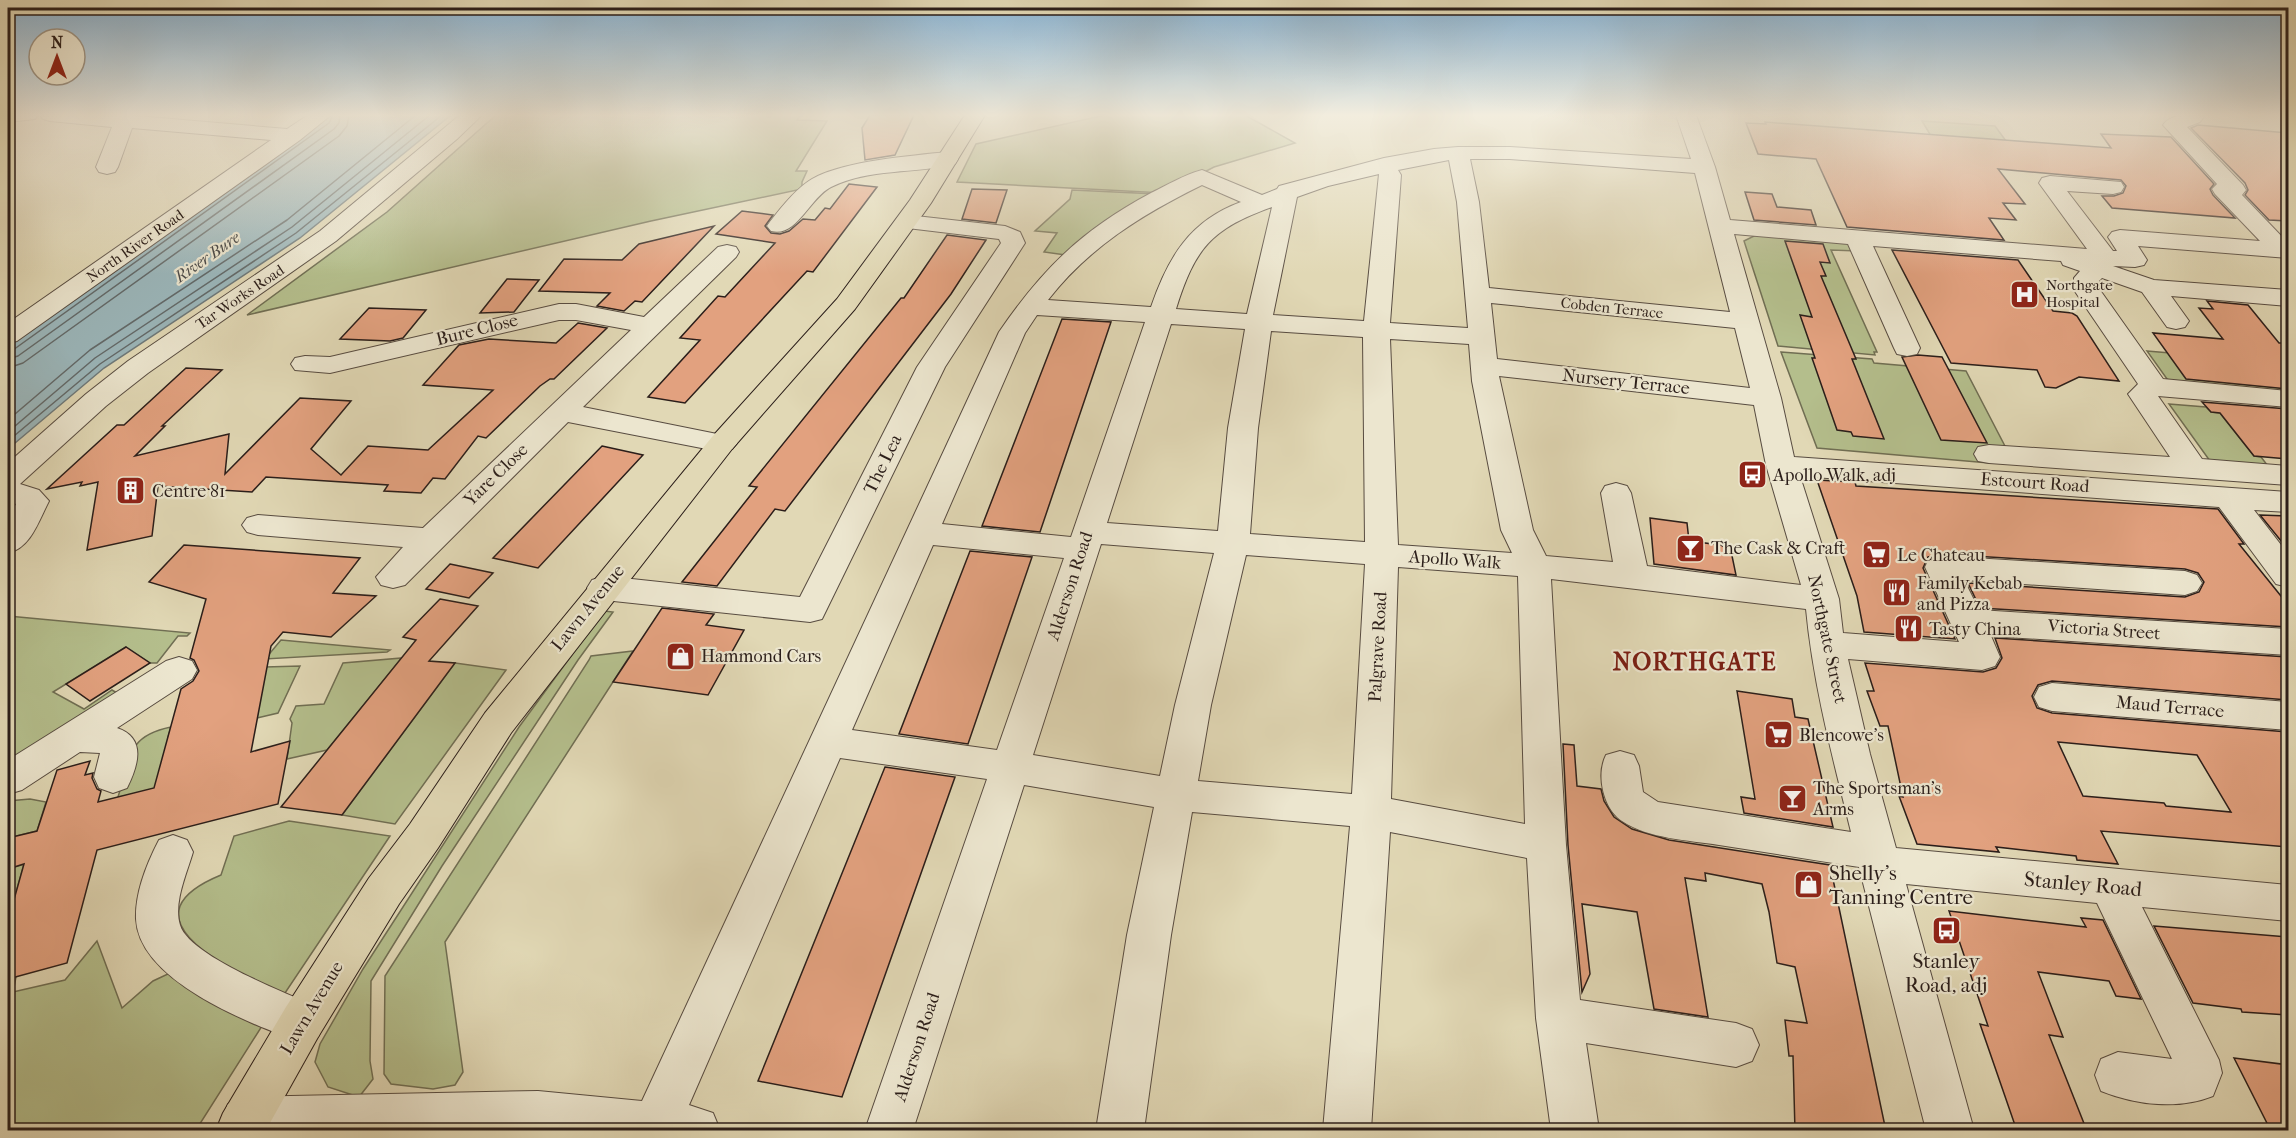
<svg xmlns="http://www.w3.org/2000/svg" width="2296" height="1138" viewBox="0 0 2296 1138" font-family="'IM FELL French Canon',serif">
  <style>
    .green { fill: #b4be8c; stroke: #706e53; stroke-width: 1.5 }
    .water { fill: #9bb6ba; stroke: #6e797a; stroke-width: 1.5 }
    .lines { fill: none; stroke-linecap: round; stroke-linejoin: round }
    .shore { stroke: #636a6a; stroke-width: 1.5 }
    .building { fill: #e2a17f; stroke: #2b1e1a; stroke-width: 1.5; fill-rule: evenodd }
    .minor-casing { stroke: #584c41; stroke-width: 2 }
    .major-casing { stroke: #2b1e1a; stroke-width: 2 }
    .minor { fill: #ece6cf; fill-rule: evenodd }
    .major { fill: #e1d8b5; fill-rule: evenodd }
    .labels { text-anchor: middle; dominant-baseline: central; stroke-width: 4.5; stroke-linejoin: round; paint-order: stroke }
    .far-street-label { font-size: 15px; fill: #2b1e1a; stroke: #ece6cf }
    .far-poi-label { font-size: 15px; fill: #2b1e1a; stroke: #ece6cf; text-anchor: start }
    .far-water-label { font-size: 16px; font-style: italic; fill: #4d4c4a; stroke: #ece6cf }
    .street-label { font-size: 18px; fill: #2b1e1a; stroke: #ece6cf }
    .poi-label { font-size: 18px; fill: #2b1e1a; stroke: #ece6cf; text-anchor: start }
    .near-poi-label { font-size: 21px; fill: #2b1e1a; stroke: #ece6cf; text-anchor: start }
    .near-street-label { font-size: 21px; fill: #2b1e1a; stroke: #ece6cf }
    .district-label { font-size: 24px; font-weight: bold; letter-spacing: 1.5px; fill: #7a1f14; stroke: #ece6cf }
  </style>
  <rect width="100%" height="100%" fill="#e1d8b5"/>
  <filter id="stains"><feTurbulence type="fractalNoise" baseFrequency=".00333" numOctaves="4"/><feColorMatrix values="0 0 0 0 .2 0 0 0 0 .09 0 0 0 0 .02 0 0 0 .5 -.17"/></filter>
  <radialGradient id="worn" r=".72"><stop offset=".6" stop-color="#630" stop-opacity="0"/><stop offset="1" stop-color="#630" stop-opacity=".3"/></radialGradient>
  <g class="green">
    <polygon points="496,115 801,115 797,120 827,121 796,171 807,171 802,182 802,189 651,221 247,315 387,212"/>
    <polygon points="1105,115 1245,115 1295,143 1214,167 1164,193 957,182 976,144"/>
    <polygon points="1922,121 1995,126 2006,141 1931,136"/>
    <polygon points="1072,190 1157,194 1073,256 1044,252 1057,233 1035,231 1070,199"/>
    <polygon points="1756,235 1850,243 1857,251 1831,250 1877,352 1874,352 1875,355 1778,346 1744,241"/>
    <polygon points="2147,351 2182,354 2288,386 2288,394 2174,383 2167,379"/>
    <polygon points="1781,352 1872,359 1874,363 1966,371 2007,450 1989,463 1817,448"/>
    <polygon points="2169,404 2206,407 2211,412 2220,413 2254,456 2261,457 2268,466 2210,461"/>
    <polygon points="604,611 613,612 578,660 442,866 371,981 370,1061 373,1079 359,1097 328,1087 315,1062 320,1044 363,969 519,727"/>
    <polygon points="8,616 190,633 187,636 178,636 157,663 150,663 126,647 53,692 84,709 112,690 127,699 8,773"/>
    <polygon points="281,640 390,650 387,652 265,659"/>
    <polygon points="633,651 445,942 463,1072 455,1085 433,1089 391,1084 384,1074 385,976 589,660 591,656"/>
    <polygon points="402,658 327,750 287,759 292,723 290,719 296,706 324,704 343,663"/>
    <polygon points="455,663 506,670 395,824 342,815"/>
    <polygon points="300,666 278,713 257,718 265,667"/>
    <path d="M171,727L168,737L172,790L118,797C130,759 126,736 171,727Z"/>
    <polygon points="30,799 46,802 37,831 8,838 8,801"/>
    <path d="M289,821L390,836L283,996C237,972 114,919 221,875L234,836Z"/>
    <polygon points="24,864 8,921 8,869"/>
    <polygon points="97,941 122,1008 153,981 172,972 262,1026 196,1130 8,1130 8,979 16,977 13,992 65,980"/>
  </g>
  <polygon class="water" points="330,115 451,115 300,238 104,368 8,449 8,347"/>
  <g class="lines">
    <g class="shore">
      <polyline points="8,351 13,350 329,123 333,115"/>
      <polyline points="8,359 18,356 334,129 339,123 340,115"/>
      <polyline points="8,368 23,363 339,136 347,126 349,115"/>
      <polyline points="8,420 90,350 287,220 416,115"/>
      <polyline points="8,432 95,358 292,227 430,115"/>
      <polyline points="8,441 100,364 296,233 442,115"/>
    </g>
  </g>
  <g class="building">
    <polygon points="870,115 914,115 895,155 865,160 862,128"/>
    <polygon points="1765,122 2111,148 2101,134 2171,137 2214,184 2210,189 2213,195 2235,218 2112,208 2102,196 2114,196 2123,193 2126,186 2121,180 1998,169 2025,204 2003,203 2016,220 1989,218 2004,240 1847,227 1816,159 1758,154 1746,123 1766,124"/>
    <polygon points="2198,125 2289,133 2289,221 2269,220 2245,195 2248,190 2245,183 2191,128"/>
    <polygon points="849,184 877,187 813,272 807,271 685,403 648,397 700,340 680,338 718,296 725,297 775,243 716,234 742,211 773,215 765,226 771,233 780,234 789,231 803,219 815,220 825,208 830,209"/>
    <polygon points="972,189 1007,190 996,223 962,219"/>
    <polygon points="1745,192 1772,194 1777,207 1811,210 1816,225 1754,220"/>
    <polygon points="714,226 642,302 635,301 624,311 597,306 610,293 539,291 564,259 622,260 639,244"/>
    <polygon points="947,235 986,240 951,294 785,511 775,509 717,586 682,582 757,487 749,486 901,298 904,298"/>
    <polygon points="1785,241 1823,244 1830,263 1820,262 1826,276 1821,276 1856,359 1852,359 1884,439 1853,436 1851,432 1837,430 1812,358 1815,358 1800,315 1812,317"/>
    <polygon points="1892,250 2018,260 2053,311 2072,313 2077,316 2119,381 2079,377 2056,388 2045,387 2037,370 1951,363"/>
    <polygon points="507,279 539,280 514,312 480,313"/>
    <polygon points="2207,301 2248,305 2279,343 2289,343 2289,389 2186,379 2153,333 2223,339 2199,308 2213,309"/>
    <polygon points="369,308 426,310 403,338 390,341 340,339"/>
    <polygon points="1062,319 1111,322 1040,532 982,526"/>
    <polygon points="578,323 607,328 554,379 550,379 540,386 486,438 478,436 445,479 433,478 421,493 384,491 388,485 266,477 252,492 158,486 152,536 87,550 98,482 80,486 82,482 47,489 117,425 124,425 186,368 222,370 162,426 165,426 135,456 229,434 225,474 300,398 351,401 311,449 341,475 368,446 428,450 493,390 423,385 459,345 489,339 556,343"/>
    <polygon points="1918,355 1942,357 1987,443 1941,440 1902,357"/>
    <polygon points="2202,402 2289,409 2289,459 2254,456 2220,413 2211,412"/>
    <polygon points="602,446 643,455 538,568 493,558"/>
    <polygon points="1817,480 1855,482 1856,486 2218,509 2244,544 2239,544 2289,606 2289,627 1980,608 1968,583 2185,597 2199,592 2204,582 2198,573 2185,569 1941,554 1928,557 1923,568 1955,639 1864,632 1857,596"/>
    <polygon points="2260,515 2289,516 2289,547 2286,547"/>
    <polygon points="1650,518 1687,523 1689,541 1721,545 1731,551 1736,575 1654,564"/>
    <polygon points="184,545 360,558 333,593 376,596 331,637 283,632 271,646 251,752 290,741 278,804 97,850 67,963 8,979 8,921 24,864 8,869 8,838 37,831 57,770 90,761 85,775 93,773 92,778 97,789 101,791 98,802 154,788 181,689 193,681 199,671 194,660 190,658 206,599 149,582"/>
    <polygon points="970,551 1032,557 968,744 899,734"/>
    <polygon points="450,564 493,573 469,598 426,589"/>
    <polygon points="440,599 478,606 429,661 455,663 342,815 281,807 416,640 403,637"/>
    <polygon points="662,608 714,614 706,625 744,630 708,695 613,682"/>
    <path d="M1995,638L2289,657V700L2052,681L2038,685L2032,696L2037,708L2052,713L2289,732V847L2101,831L2118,864L2077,860L2076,856L1996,847L1999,852L1917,844L1899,796L1903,797L1888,726H1880L1867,691H1874L1865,663L1983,672L1996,668L2002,658ZM2058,742L2197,755L2231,812L2166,806L2164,803L2083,796Z"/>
    <polygon points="126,647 150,663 90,701 66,684"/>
    <polygon points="1737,691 1792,699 1795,717 1808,719 1833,827 1744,813 1741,797 1755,799"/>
    <polygon points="1563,744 1574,745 1577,786 1601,789 1604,801 1614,817 1632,829 1669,840 1830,865 1886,1131 1795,1131 1793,1056 1789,1056 1785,1020 1807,1023 1795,967 1777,963 1769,912 1762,884 1705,873 1706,881 1685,878 1708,1017 1654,1009 1637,912 1582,904 1590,974 1582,992 1568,845"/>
    <polygon points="885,767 955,777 842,1097 758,1081"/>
    <polygon points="1949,911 2086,927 2081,918 2103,920 2141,999 2116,996 2109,981 2038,972 2063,1037 2049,1035 2087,1131 2017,1131 1980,1024 1988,1026"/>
    <polygon points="2154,926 2289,937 2289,1015 2242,1012 2241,1009 2193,1003"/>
    <polygon points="2234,1058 2289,1065 2289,1131 2271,1131"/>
  </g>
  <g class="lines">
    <defs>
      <g id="minor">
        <polygon points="8,115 38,115 35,119 8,122"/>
        <polygon points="40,115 125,115 287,129 308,115 331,115 300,140 17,341 8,343 8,323 271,140 132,128 118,167 115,172 107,174 99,172 96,167 112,127 50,121 43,119"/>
        <path d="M460,115H482L457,139L336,241L148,373L106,406L20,484L39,490L49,501C39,520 31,548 8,553V519L16,504L8,501V463L86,394L128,361L320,231Z"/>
        <path d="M1676,115H1696L1715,167L1730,220L2087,249L2039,183L2042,178L2050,176L2121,182L2124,187L2121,192L2113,194L2067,191L2113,251H2117L2108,237L2112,232L2120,230L2260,241L2215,194L2212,189L2217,184L2163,125C2171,113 2189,115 2202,115L2203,118L2200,122L2187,127L2243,185L2246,190L2242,195L2288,243V258L2138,246L2147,260L2144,265L2135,267L2113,266L2154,280L2288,290V306L2171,296L2189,321L2185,327L2176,329L2167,327L2142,292L2102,278L2099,281L2100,290L2163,379L2288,391V407L2158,396L2202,459L2288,466V485L1989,463L1978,461L1974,454L1978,447L1989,445L2170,457L2128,394L2138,384L2074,290V278L2080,271L2063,265L2061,261L1873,246L1920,348L1917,354L1907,356L1897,354L1894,348L1848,244L1734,234L1781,398L1794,457L2288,492V512L2254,510L2288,554V587L2276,584L2219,507L1800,476L1839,599L1843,633L1959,642L1925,567L1929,559L1941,556L2185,571L2197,575L2202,583L2197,591L2185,595L1964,580L1979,610L2288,629V655L1991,636L2000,657L1995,666L1982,670L1848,659L1870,754L1896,848L2288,885V921L2142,907L2219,1060L2222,1073L2213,1096C2178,1110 2136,1105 2101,1091L2095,1075L2101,1059L2118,1052L2172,1059L2097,903L1906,884L1974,1130H1926L1859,867C1812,860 1766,852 1719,845C1688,840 1649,839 1622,821C1603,808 1596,775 1606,755L1620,751L1634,755L1639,766L1643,792L1658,802L1851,832C1833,759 1813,684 1806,609L1551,579L1566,845L1580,1000L1736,1023L1752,1029L1759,1045L1752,1061L1736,1067L1586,1043L1599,1130H1551L1536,1018L1527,858L1390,832L1371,1130H1323L1350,826L1192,812L1171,935L1144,1130H1096L1127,935L1154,807L1024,785L913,1130H865L987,779L840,758L689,1105L713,1113L720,1130H225L221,1121L228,1104L245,1097L538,1091L642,1101L999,332C1043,268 1082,230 1151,193C1167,185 1184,175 1202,170L1262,195L1277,189L1279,186L1384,158L1434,149L1458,147H1510L1691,159ZM1470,159H1510L1695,173L1730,312L1489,288L1479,202ZM1449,160L1457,202L1468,328L1390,323L1401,175L1398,170ZM1379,174L1364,321L1273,315L1297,197L1328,186ZM1202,185L1241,202C1189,221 1168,258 1151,307L1048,300C1089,247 1143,214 1202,185ZM1272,207L1247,314L1176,309C1195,248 1211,229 1272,207ZM1491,303L1735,328L1750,388L1497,359ZM1037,315L1145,322L1071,537L942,524L1025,333ZM1171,324L1245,329L1228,428L1218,531L1107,523ZM1271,331L1363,337L1365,542L1250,534L1258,428ZM1390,339L1469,344L1472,381L1501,530L1512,553L1398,545ZM1499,376L1754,405L1766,465L1801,585L1647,566L1631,493L1627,486L1616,483L1605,486L1601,493L1613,562L1546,556L1533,530ZM1101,544L1214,553L1175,705L1160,776L1033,755ZM933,545L1064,558L997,750L852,730ZM1246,555L1365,564L1352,794L1198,781L1211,705ZM1398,567L1518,576L1525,824L1391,799Z"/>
        <path d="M947,152L955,154L958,159L955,164C915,174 869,168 831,187C809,198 797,238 771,231L767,226C778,211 795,189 812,179C844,161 910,156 947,152Z"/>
        <polygon points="907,215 1005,226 1020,232 1025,243 945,367 822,619 810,622 604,600 592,596 587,588 592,580 604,576 800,597 917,367 1001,243 999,239 899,227 895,222 899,217"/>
        <polygon points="727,245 736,247 739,252 736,257 583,407 732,437 737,443 732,449 722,452 568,422 405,585 393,588 381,585 376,577 403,547 258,535 247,532 242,525 247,518 258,515 423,528 631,330 576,320 559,320 330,373 295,370 291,364 295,358 305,356 330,357 559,304 576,304 644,317 718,247"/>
        <path d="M179,657L192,661L197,670L192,679L117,728C147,738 138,766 127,788L113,793L99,788L94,777L100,753L80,752L22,790L8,794V760L166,661Z"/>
        <polygon points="2052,683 2288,702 2288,730 2052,711 2039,707 2034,697 2039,687"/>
        <path d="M173,835L187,840L193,852C187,873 173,903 180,925C189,956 288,994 318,1007L325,1022L318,1037L302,1043C252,1024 139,982 136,919C135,893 147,863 159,840Z"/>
      </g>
      <polygon id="major" points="965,115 985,115 931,203 855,309 732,449 511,733 438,848 399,904 318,1037 266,1130 216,1130 223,1113 286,1007 369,878 410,824 485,713 712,437 837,299 910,200"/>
    </defs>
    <use href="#minor" class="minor-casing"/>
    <use href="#major" class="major-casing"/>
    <use href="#minor" class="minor"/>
    <use href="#major" class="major"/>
  </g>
  <linearGradient id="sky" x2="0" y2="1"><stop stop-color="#89b5d6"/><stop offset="0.42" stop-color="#f2edde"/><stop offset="1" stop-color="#f2edde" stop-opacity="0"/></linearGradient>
  <rect width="2296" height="274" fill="url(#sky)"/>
  <defs>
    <symbol id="hospital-square" viewBox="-11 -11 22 22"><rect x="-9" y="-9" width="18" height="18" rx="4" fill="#8f2418" stroke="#ece6cf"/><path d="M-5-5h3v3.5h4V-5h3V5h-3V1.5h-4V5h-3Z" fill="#fff"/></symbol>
    <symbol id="bus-square" viewBox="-11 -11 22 22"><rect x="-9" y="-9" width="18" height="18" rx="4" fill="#8f2418" stroke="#ece6cf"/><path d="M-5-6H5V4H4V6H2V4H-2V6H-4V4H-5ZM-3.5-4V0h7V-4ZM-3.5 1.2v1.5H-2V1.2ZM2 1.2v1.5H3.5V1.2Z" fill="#fff"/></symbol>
    <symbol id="building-square" viewBox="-11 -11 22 22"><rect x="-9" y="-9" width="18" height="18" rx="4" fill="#8f2418" stroke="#ece6cf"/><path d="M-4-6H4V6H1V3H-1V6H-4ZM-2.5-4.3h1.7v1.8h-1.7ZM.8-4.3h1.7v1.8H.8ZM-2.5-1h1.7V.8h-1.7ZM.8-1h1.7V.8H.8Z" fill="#fff"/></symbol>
    <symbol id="bar-square" viewBox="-11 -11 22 22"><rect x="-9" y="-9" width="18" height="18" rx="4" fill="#8f2418" stroke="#ece6cf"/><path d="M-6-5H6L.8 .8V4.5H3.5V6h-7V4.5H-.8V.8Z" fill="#fff"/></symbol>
    <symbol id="supermarket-square" viewBox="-11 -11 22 22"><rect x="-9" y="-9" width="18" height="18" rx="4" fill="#8f2418" stroke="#ece6cf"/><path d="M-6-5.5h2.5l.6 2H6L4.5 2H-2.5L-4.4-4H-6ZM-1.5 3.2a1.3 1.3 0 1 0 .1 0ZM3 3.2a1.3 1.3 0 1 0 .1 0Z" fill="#fff"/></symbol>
    <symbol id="restaurant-square" viewBox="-11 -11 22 22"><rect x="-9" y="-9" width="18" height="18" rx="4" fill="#8f2418" stroke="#ece6cf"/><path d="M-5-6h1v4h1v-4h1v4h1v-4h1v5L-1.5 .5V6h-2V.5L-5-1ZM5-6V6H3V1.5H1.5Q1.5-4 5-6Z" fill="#fff"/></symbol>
    <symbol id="shop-square" viewBox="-11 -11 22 22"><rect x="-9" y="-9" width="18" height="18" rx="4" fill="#8f2418" stroke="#ece6cf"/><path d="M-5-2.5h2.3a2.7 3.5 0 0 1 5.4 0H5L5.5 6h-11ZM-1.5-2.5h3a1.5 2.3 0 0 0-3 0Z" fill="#fff"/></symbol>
  </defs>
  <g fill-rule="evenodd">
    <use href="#hospital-square" x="2008" y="278" width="33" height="33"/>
    <use href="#bus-square" x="1736" y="458" width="33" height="33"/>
    <use href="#building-square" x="114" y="474" width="33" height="33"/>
    <use href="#bar-square" x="1674" y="532" width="33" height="33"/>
    <use href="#supermarket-square" x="1860" y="538" width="33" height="33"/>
    <use href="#restaurant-square" x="1880" y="576" width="33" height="33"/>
    <use href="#restaurant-square" x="1892" y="612" width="33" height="33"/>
    <use href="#shop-square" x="664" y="640" width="33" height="33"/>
    <use href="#supermarket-square" x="1762" y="718" width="33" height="33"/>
    <use href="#bar-square" x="1776" y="782" width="33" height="33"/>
    <use href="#shop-square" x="1792" y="868" width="33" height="33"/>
    <use href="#bus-square" x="1930" y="914" width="33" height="33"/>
  </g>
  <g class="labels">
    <g class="far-street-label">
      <text transform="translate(135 246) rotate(-35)">North River Road</text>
      <text transform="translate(240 297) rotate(-34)">Tar Works Road</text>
      <text transform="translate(1612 308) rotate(6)">Cobden Terrace</text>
    </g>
    <g class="far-poi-label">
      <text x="2046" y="285">Northgate<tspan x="2046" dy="17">Hospital</tspan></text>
    </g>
    <g class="far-water-label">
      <text transform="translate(207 257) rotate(-35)">River Bure</text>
    </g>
    <g class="street-label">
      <text transform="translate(477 330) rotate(-14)">Bure Close</text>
      <text transform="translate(1626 382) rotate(6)">Nursery Terrace</text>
      <text transform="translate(883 464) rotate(-64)">The Lea</text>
      <text transform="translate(496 475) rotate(-44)">Yare Close</text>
      <text transform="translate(2035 483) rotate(4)">Estcourt Road</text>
      <text transform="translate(1455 560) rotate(4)">Apollo Walk</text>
      <text transform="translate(1070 586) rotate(-72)">Alderson Road</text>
      <text transform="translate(588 608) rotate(-51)">Lawn Avenue</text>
      <text transform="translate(2104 630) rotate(4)">Victoria Street</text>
      <text transform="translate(1827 639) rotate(78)">Northgate Street</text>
      <text transform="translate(1378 647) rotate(-87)">Palgrave Road</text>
      <text transform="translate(2170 707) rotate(5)">Maud Terrace</text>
      <text transform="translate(312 1008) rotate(-59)">Lawn Avenue</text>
      <text transform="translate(917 1047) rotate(-72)">Alderson Road</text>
    </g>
    <g class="poi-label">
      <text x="1773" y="475">Apollo Walk, adj</text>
      <text x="152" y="491">Centre 81</text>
      <text x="1711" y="548">The Cask &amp; Craft</text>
      <text x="1897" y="555">Le Chateau</text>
      <text x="1917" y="583">Family Kebab<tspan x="1917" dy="21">and Pizza</tspan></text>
      <text x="1929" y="629">Tasty China</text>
      <text x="701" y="656">Hammond Cars</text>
      <text x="1799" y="735">Blencowe's</text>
      <text x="1813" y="788">The Sportsman's<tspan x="1813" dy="21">Arms</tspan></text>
    </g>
    <g class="near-poi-label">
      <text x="1829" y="873">Shelly's<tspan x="1829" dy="24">Tanning Centre</tspan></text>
      <text x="1946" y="961" text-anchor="middle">Stanley<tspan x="1946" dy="24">Road, adj</tspan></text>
    </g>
    <g class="near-street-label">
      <text transform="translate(2083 884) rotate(5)">Stanley Road</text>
    </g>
    <g class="district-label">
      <text x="1695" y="662">NORTHGATE</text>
    </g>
  </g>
  <rect width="2296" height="1138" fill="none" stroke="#e1d8b5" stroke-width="30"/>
  <rect x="9" y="9" width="2278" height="1120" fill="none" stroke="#2b1e1a" stroke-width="3"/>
  <rect x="15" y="15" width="2266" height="1108" fill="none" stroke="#2b1e1a" stroke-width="1.5"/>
  <g transform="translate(57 57)"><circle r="28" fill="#ece6cf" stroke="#9f9687" stroke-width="1.5"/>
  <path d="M0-4.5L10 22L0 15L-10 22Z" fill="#8f2418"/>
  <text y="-9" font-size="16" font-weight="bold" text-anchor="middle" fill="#2b1e1a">N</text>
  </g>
  <rect width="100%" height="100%" filter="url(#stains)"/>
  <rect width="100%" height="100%" fill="url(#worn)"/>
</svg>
